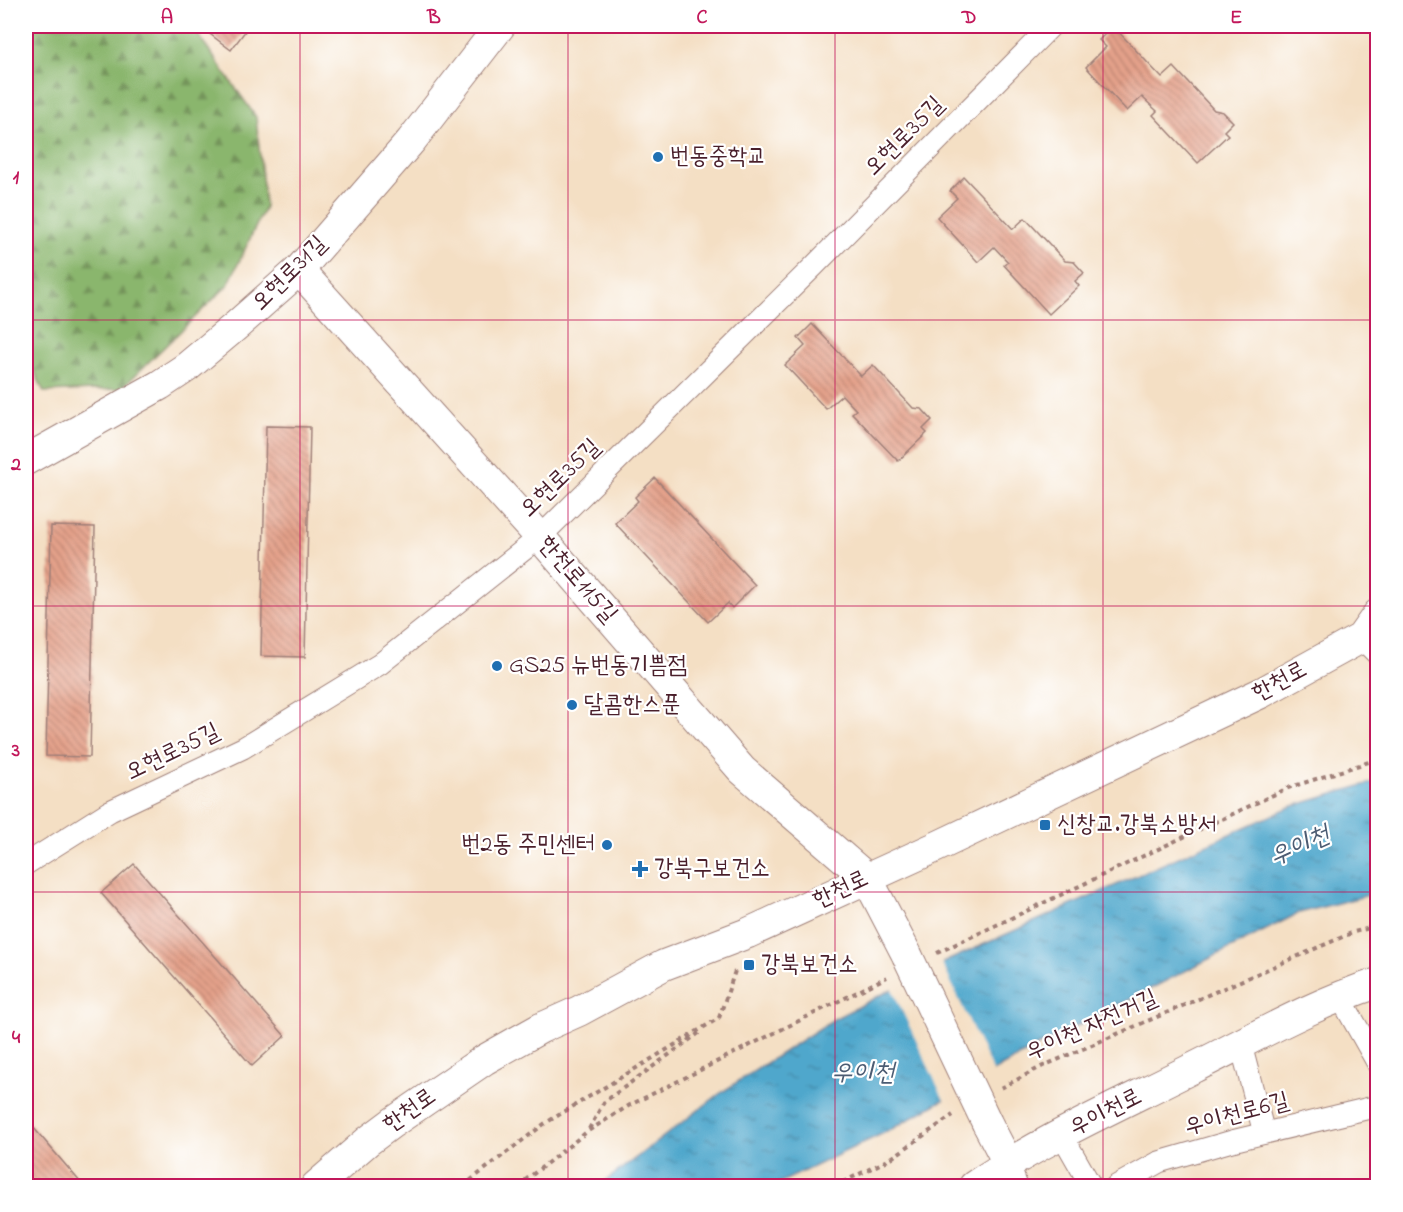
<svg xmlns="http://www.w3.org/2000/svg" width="1403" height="1212" viewBox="0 0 1403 1212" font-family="'Indie Flower','Poor Story',sans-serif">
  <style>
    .forest { fill: url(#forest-firs); stroke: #6a6a4c; stroke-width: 1.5 }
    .water { fill: url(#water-ripples); stroke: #4c637c; stroke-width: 1.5 }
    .pier { fill: #f4dfc4 }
    .building { fill: url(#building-back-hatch) }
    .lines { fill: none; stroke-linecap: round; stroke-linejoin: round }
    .street-casing { stroke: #9f7f78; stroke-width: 23 }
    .secondary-casing { stroke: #9f7f78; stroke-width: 32 }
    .path { stroke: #9f7f78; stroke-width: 4; stroke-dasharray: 4.5 4.5; stroke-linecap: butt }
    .street { stroke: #fff; stroke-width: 21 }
    .secondary { stroke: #fff; stroke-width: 30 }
    .secondary-bridge-casing { stroke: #9f7f78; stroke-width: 32; stroke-linecap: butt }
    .secondary-bridge { stroke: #fff; stroke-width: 30 }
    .grid { fill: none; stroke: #c2185b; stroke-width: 1.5; stroke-opacity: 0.55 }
    .poi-dot { fill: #1f6fb2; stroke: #fff; stroke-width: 2 }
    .labels { text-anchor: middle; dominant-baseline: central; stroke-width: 4.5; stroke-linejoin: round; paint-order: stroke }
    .street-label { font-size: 24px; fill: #4a1f2b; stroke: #fff }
    .poi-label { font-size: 24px; fill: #4a1f2b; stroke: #fff; text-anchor: start }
    .water-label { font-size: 26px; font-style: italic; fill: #4c5c73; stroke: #fff }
    .neatline { fill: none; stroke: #c2185b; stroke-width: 2 }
    .grid-label { font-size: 20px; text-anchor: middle; font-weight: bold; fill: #c2185b }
  </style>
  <defs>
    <pattern id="forest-firs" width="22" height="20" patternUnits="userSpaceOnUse" patternTransform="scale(1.5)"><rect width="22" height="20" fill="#8ab66d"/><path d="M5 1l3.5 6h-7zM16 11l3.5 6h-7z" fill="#73935a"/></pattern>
    <pattern id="water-ripples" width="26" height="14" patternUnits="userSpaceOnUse" patternTransform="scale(1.5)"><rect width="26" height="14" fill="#4fa7cc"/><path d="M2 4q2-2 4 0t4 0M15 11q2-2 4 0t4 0" fill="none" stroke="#4487a6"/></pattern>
    <pattern id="building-back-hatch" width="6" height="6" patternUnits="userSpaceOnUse" patternTransform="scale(1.5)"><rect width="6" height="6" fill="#e4a18a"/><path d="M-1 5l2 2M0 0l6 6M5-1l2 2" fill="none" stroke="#bb8371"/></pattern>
  </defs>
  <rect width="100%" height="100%" fill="#fff"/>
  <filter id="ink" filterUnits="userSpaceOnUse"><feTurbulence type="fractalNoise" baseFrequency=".0167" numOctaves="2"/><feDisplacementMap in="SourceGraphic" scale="12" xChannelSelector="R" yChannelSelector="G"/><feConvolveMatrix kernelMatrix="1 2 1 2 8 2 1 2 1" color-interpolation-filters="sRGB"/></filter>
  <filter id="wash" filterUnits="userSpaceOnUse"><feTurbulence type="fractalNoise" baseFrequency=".008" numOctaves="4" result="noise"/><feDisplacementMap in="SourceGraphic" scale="24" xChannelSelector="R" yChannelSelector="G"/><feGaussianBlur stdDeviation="1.35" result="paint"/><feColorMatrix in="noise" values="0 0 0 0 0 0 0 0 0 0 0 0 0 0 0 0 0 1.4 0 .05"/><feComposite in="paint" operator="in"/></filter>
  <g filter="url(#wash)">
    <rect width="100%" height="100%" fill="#f4dfc4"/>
    <polygon class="forest" points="26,26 192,26 256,117 265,207 228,285 121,389 44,392 26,353"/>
    <polygon class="water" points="1377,781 1377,893 1299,913 1042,1044 890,1130 773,1186 599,1186 722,1092 834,1019 949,960 1290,807"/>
    <polygon class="pier" points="941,961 994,1074 945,1102 891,987"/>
    <g id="blocks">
      <g class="building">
        <polygon points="203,26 249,26 231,50 202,28"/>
        <polygon points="1113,26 1162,78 1174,67 1214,110 1223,112 1233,122 1224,131 1228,135 1198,163 1153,115 1157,111 1142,97 1127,111 1086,67 1106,47 1099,40"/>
        <polygon points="964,177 1013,229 1025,218 1065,261 1074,262 1084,273 1075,281 1079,286 1049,314 1004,265 1008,262 994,247 978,262 937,217 957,198 950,191"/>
        <polygon points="812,324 861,376 873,365 913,408 922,409 932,420 923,429 927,433 898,461 852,413 856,410 842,395 826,409 785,365 805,346 798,338"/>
        <polygon points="266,426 310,427 305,657 261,656"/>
        <polygon points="655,478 755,585 732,608 728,603 708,622 615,523 638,501 635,497"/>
        <polygon points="51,526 95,527 90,757 46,756"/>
        <polygon points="134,864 285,1036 252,1066 101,893"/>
        <polygon points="26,1119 81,1183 77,1186 26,1186"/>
      </g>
    </g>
  </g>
  <g filter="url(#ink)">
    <use href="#blocks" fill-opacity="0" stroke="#9f7f78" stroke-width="1.5"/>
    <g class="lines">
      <defs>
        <g id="street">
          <polyline points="1361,638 1378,655"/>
          <polyline points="26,864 110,811 243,748 380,664 540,537 814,266 1051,26"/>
          <polyline points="1339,995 1378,1064"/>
          <polyline points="1241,1045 1264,1133"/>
          <polyline points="1062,1135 1091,1186"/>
          <polyline points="1008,1163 1017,1186"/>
          <polyline points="1116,1186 1159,1162 1232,1141 1378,1106"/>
        </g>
        <g id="secondary">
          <polyline points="299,270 540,537 742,770 867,878 907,955"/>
          <polyline points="26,460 160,385 187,367 237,325 299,270 411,141 500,26"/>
          <polyline points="987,1123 1008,1163"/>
          <polyline points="316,1186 368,1141 392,1123 484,1060 541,1028 579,1011 664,965 748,933 936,847 1261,693 1361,638 1378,614"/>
          <path d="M974,1186C1041,1140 1118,1106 1191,1069C1252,1039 1312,1004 1378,983"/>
        </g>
      </defs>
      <use href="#street" class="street-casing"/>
      <use href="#secondary" class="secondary-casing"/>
      <g class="path">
        <polyline points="937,953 1288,788 1378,759"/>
        <polyline points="719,1018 736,968"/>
        <polyline points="1001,1088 1043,1066 1354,932 1378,926"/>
        <polyline points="589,1129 604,1102 699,1033"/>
        <polyline points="463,1186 544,1124 719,1018"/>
        <polyline points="518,1186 588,1131 630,1105 887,977"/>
        <polyline points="835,1186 890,1159 953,1115"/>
      </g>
      <use href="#street" class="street"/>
      <use href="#secondary" class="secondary"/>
      <defs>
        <polyline id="secondary-bridge" points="907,955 987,1123"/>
      </defs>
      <use href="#secondary-bridge" class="secondary-bridge-casing"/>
      <use href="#secondary-bridge" class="secondary-bridge"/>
    </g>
  </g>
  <path class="grid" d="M300,26V1186M568,26V1186M835,26V1186M1103,26V1186M26,320H1378M26,606H1378M26,892H1378"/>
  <g class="poi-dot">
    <circle cx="658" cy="157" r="6"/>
    <circle cx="497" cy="666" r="6"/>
    <circle cx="572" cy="705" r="6"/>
    <rect x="1039" y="819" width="12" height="12" rx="3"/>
    <circle cx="607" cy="845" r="6"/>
    <path d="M637 860h6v6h6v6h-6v6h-6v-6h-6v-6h6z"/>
    <rect x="743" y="959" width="12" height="12" rx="3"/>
  </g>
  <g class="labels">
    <g class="street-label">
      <text transform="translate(905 137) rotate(-45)">오현로35길</text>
      <text transform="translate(290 274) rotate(-45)">오현로31길</text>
      <text transform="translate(561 479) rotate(-44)">오현로35길</text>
      <text transform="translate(577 580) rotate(49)">한천로115길</text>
      <text transform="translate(1280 682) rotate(-28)">한천로</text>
      <text transform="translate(173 753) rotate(-26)">오현로35길</text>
      <text transform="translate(841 890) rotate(-25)">한천로</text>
      <text transform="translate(1092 1026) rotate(-24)">우이천 자전거길</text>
      <text transform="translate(410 1111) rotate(-35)">한천로</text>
      <text transform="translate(1106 1113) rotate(-27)">우이천로</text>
      <text transform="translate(1237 1115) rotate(-15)">우이천로6길</text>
    </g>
    <g class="poi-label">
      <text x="670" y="157">번동중학교</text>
      <text x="509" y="666">GS25 뉴번동기쁨점</text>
      <text x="584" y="705">달콤한스푼</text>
      <text x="1057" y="825">신창교.강북소방서</text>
      <text x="595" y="845" text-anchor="end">번2동 주민센터</text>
      <text x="654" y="869">강북구보건소</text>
      <text x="761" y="965">강북보건소</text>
    </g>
    <g class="water-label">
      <text transform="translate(1300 847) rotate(-24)">우이천</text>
      <text x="863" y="1074">우이천</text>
    </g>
  </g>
  <rect width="1403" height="1212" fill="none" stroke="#fff" stroke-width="66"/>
  <rect x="33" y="33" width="1337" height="1146" class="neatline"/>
  <g class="grid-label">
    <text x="167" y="23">A</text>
    <text x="434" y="23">B</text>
    <text x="702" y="23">C</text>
    <text x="969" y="23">D</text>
    <text x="1236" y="23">E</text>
    <text x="16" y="183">1</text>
    <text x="16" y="470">2</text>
    <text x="16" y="756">3</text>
    <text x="16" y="1043">4</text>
  </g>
</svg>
